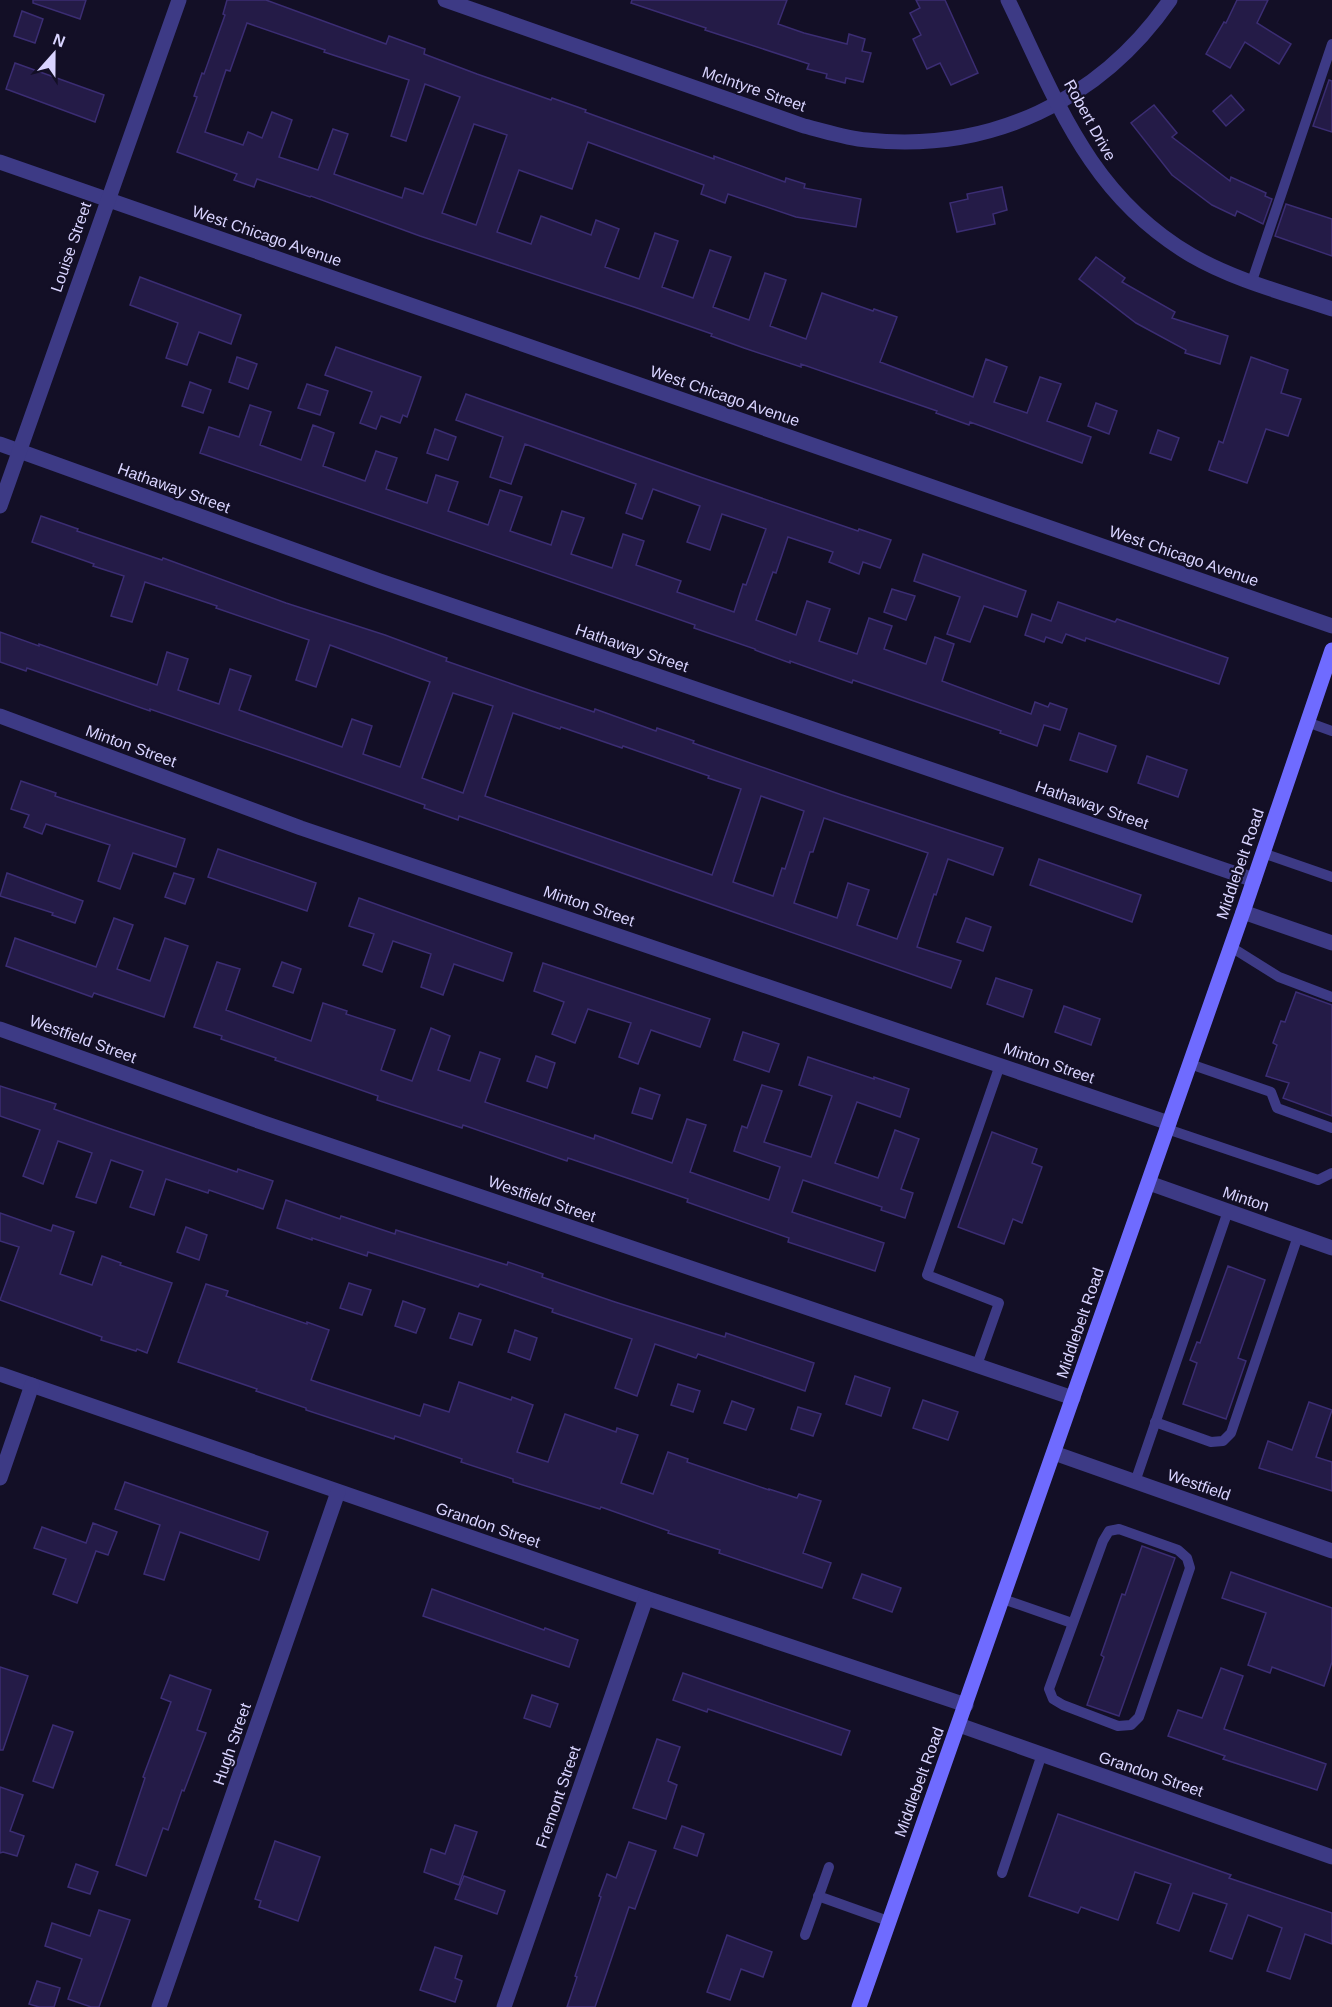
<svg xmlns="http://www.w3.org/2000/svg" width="1332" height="2007" viewBox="0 0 1332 2007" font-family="Arial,sans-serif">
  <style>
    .building { fill: #241b47; stroke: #3b2d73; stroke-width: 1.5; fill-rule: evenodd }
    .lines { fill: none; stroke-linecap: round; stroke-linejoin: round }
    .lane { stroke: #3d3a85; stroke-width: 10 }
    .street { stroke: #3d3a85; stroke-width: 15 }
    .secondary { stroke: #6f6bff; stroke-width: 15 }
    .labels { text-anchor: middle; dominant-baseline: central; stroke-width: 4.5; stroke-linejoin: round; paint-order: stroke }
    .street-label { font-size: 16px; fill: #d9d4ff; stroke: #130f26 }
  </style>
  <rect width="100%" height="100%" fill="#130f26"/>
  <g class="building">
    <polygon points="33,0 86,0 80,19 33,3"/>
    <path d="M227,0H266L386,44L389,36L425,49L424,54L477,74L551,100L552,98L586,110L585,112L714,159V156L785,182L786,178L805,184L804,188L861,199L856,227L796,217L728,194L725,203L701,194L704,185L588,142L572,189L519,170L497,232L531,244L541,216L591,235L596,220L619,229L605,267L639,279L655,233L678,241L662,287L693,298L710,250L731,257L713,307L749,320L765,273L786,280L770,326L806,339L822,293L873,311L874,309L897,317L880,362L973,397L986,359L1007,367L994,402L1027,413L1040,377L1061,384L1047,421L1091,437L1082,463L970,422L969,425L936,413L937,411L801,364V367L744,348L711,336L712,334L637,308L420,236L311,196L310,197L257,179L254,187L234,180L237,174L177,152L197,97L194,96L202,73L204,74L225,15L223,14ZM247,23L325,50L324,52L409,80L391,136L406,141L425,84L460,97L423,194L405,188L402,198L334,174L348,134L333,129L318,170L279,157L292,120L272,112L262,138L248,132L243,145L205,132L226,70L230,71ZM474,124L507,135L476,225L442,213Z"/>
    <polygon points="632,0 787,0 778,24 804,33 847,44 849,34 865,39 862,51 871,53 863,82 846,78 845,83 826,78 827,74 807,69 809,64 705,30 706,28 631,3"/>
    <polygon points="916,0 945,0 978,73 951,85 940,63 927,69 913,39 921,35 910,13 920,8"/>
    <polygon points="1237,0 1268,0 1257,23 1291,44 1279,64 1245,42 1230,68 1206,54 1224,22 1226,23"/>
    <polygon points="22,11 43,19 35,43 14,36"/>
    <polygon points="15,63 104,95 95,122 6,89"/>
    <polygon points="1329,80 1332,81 1332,132 1313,126"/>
    <polygon points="1231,95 1244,110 1226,126 1213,111"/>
    <polygon points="1154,105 1177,133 1172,137 1230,181 1231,177 1266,193 1265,196 1272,199 1263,224 1237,211 1235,216 1212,205 1172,175 1131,123"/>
    <polygon points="1002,187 1007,210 993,214 995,224 957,232 950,203 968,199 967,194"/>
    <polygon points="1286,204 1332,219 1332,256 1275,236"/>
    <polygon points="1096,257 1125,278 1122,282 1175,312 1172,318 1228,336 1220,364 1185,353 1186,350 1136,323 1079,279"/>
    <polygon points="140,277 241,315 231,344 199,332 187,365 166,358 178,323 130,305"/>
    <polygon points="336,347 421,377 407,417 403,415 400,423 381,416 376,429 360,423 372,392 325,375"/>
    <polygon points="237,357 257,364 248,389 229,382"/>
    <polygon points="1251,357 1288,370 1281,393 1301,399 1288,436 1266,429 1247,483 1209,470 1219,441 1223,443"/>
    <polygon points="190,382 211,390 203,413 182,406"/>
    <polygon points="307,384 328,391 320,415 298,408"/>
    <polygon points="466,394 700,477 858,531 859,529 891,540 880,568 863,562 859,574 829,562 833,552 788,537 776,573 773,572 756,620 796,635 807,601 830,609 819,641 857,654 869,618 892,626 884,649 926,664 935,637 954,644 942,681 1031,714 1035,702 1048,707 1050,703 1067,709 1060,730 1044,725 1037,746 1000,733 1001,731 853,680 852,683 790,661 790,663 755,650 755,649 694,628 695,625 200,453 209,427 239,437 250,405 271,412 260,445 301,460 313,425 334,433 323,466 365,481 376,451 397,458 386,489 427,503 436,475 458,482 448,511 488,525 500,490 522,497 510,531 551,545 562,511 584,518 571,554 612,568 623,534 644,541 636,565 681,581 677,592 734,612 743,584 746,585 766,529 722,514 710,550 687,542 700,506 653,489 642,519 626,513 636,484 525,444 511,484 490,477 503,437 456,420"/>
    <polygon points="1096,403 1117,411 1109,434 1088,426"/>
    <polygon points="435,429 456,437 448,460 427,453"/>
    <polygon points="1158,430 1179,438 1171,460 1150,453"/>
    <path d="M41,516L78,529L77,531L162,560L163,558L286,603L385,635L447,658L446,661L532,691L594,712L595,709L656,731L657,728L694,741L693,743L842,795L1003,848L993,875L948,859L936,895L934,894L917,947L961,961L951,988L459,816L458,820L424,808L425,805L301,761L150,709V711L27,668L26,671L0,662V632L39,646V644L157,685L167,652L188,659L178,690L219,704L230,669L251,676L239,710L342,747L352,719L372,726L363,754L400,767L430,682L330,645L316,687L296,680L309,640L216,608L217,606L145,582L132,622L111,616L124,576L93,566L94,564L32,542ZM453,693L493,706L463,793L422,778ZM513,713L560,729L561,727L622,748L623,746L709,776L708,778L741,789L712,875L485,796ZM761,796L804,811L785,869L782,868L773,896L733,882ZM824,818L928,853L897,939L857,925L869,890L848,883L837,918L794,903L810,852H813Z"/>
    <polygon points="923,554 1026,591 1017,617 984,606 970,642 947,634 960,597 914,581"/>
    <polygon points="892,589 915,596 906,620 884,612"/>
    <polygon points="1058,602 1115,622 1117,619 1228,658 1219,684 1086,638 1085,641 1066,634 1062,643 1046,637 1044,642 1025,635 1032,614 1051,621"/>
    <polygon points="1079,733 1116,746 1107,772 1070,760"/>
    <polygon points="1147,756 1187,770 1178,797 1138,783"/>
    <polygon points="21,781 56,793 55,796 185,839 176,867 133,853 120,889 98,881 110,845 46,824 42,834 24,827 29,815 11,809"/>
    <polygon points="218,849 316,883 307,911 208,877"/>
    <polygon points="1039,859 1141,895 1132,922 1030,885"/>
    <polygon points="7,873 83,901 75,923 52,915 53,913 0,896"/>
    <polygon points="174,873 194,879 185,904 165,897"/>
    <polygon points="359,898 512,953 503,981 454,964 443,995 421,987 431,954 393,941 382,972 363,965 374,934 349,926"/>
    <polygon points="114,918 133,925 117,969 150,981 165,938 188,946 164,1017 94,993 92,997 6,966 15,938 96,967"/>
    <polygon points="966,918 991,927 983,951 957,942"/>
    <polygon points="217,962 240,969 226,1010 311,1041 323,1003 347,1011 346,1014 395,1030 381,1070 412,1081 431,1028 450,1036 438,1070 470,1081 480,1052 500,1059 485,1102 594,1139 595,1135 672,1163 687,1119 706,1125 690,1172 769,1200 780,1167 734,1151 742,1126 747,1128 762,1085 782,1091 764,1142 811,1157 832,1096 799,1085 808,1057 874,1079 874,1077 909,1089 900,1117 857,1102 835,1163 878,1178 895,1130 919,1139 901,1189 913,1193 905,1218 881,1210 882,1207 803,1180 792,1212 884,1243 875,1271 788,1242 789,1238 687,1202 688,1199 636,1181 568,1158 567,1161 463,1125 462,1128 377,1100 378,1096 275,1060 276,1058 221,1039 222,1036 194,1027"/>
    <polygon points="282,962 301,969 293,993 273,986"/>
    <polygon points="543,963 710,1019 700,1047 651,1030 638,1064 619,1057 631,1023 588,1009 575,1043 552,1034 564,1002 534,991"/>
    <polygon points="996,978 1032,990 1023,1017 987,1004"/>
    <polygon points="1296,992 1332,1005 1332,1116 1283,1098 1289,1083 1266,1076 1277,1045 1273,1043 1281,1021 1285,1022"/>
    <polygon points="1064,1006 1100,1019 1091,1045 1055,1032"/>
    <polygon points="743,1032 779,1044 769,1072 734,1060"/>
    <polygon points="536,1056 555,1063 547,1088 527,1081"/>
    <polygon points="0,1086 56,1104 54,1109 108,1128 237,1172 238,1169 273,1181 263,1209 209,1190 208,1193 166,1179 154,1215 130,1207 143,1171 111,1160 96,1203 76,1197 92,1153 58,1141 43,1184 23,1176 40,1130 0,1116"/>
    <polygon points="640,1088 660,1095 652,1119 632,1113"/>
    <polygon points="992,1132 1037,1149 1032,1163 1042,1167 1022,1223 1013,1219 1004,1244 958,1227"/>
    <polygon points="286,1200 340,1219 341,1216 395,1234 396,1230 507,1265 508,1262 543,1274 542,1277 615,1302 725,1337 726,1333 814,1363 805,1391 698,1354 696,1358 655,1344 637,1396 615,1388 632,1339 552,1312 553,1309 480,1284 478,1287 368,1252 367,1256 312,1238 312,1240 277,1228"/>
    <polygon points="0,1213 51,1231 53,1225 74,1232 60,1274 92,1285 102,1256 121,1263 120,1265 172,1283 147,1353 137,1349 136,1351 101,1340 102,1337 0,1300 19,1247 0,1241"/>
    <polygon points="186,1227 207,1235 199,1260 177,1252"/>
    <polygon points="1228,1266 1265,1280 1238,1358 1246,1361 1226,1419 1183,1404 1197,1363 1190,1360 1197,1342 1200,1343"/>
    <polygon points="349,1283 371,1290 362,1315 340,1308"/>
    <polygon points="206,1284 228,1291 226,1296 307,1324 307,1322 329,1330 311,1380 420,1416 424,1404 449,1412 459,1382 511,1400 512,1397 533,1405 517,1452 548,1462 565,1414 616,1432 617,1428 638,1435 621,1483 653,1494 668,1452 688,1459 687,1462 769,1490 769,1489 797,1498 799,1494 821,1501 803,1553 831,1563 822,1588 719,1553 720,1550 668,1533 669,1531 601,1507 600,1509 513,1482 513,1479 461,1462 462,1459 395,1436 394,1439 306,1410 306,1408 256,1391 257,1389 178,1362"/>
    <polygon points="403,1301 425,1309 416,1333 395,1326"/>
    <polygon points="459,1313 481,1320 472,1345 450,1338"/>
    <polygon points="515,1330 537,1338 530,1360 508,1352"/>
    <polygon points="855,1376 890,1388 881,1416 846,1404"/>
    <polygon points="678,1384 700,1391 693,1412 671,1405"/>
    <polygon points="923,1400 958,1412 948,1440 913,1428"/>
    <polygon points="732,1401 754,1409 746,1430 724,1423"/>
    <polygon points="1309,1402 1332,1410 1316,1457 1332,1462 1332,1491 1259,1468 1268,1441 1292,1450"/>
    <polygon points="798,1407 821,1414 813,1436 791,1429"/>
    <polygon points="125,1482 268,1532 259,1560 180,1532 164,1580 144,1574 160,1525 115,1509"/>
    <polygon points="93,1523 117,1532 108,1555 96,1551 77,1603 53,1594 66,1559 34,1548 42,1527 86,1543"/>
    <polygon points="1142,1546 1175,1558 1119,1716 1087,1705 1104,1657 1101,1655 1122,1594 1125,1595"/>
    <polygon points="1231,1572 1332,1608 1332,1662 1324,1686 1272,1667 1270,1673 1248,1665 1266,1613 1222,1598"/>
    <polygon points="862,1574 901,1588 892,1612 853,1598"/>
    <polygon points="432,1589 544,1630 545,1628 578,1640 569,1667 423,1616"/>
    <polygon points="0,1667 28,1676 3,1750 0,1750"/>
    <polygon points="1221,1668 1243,1676 1224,1729 1326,1764 1317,1790 1223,1759 1225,1756 1168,1736 1178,1710 1202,1718"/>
    <polygon points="683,1673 850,1731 841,1755 708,1709 707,1712 673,1700"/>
    <polygon points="170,1675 211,1690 197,1730 206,1733 184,1791 182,1790 168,1830 163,1828 146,1876 116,1865 145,1778 143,1777 171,1702 161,1698"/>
    <polygon points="532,1695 558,1704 550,1727 524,1718"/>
    <polygon points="53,1725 73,1732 53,1788 33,1781"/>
    <polygon points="657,1739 680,1747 668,1781 677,1785 666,1819 633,1808"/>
    <polygon points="0,1787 23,1795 10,1831 24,1836 17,1856 3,1852 0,1853"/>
    <polygon points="1058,1814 1231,1875 1229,1878 1332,1913 1332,1944 1305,1934 1290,1979 1267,1971 1282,1928 1248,1915 1232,1959 1210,1951 1227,1904 1193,1893 1179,1931 1157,1923 1171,1884 1135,1872 1118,1920 1081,1907 1078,1913 1029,1896"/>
    <polygon points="455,1825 477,1832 459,1885 424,1872 431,1849 445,1854"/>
    <polygon points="682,1826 704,1834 697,1856 674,1848"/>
    <polygon points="275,1841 320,1857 298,1921 259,1907 261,1901 255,1899"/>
    <polygon points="629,1842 656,1851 635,1909 629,1907 595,2007 567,2007 577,1977 575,1976 601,1897 599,1896 607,1874 616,1878"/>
    <polygon points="76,1864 98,1872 90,1894 68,1887"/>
    <polygon points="464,1876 505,1891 497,1914 455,1899"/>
    <polygon points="99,1910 130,1920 99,2007 91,2007 68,1999 82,1959 45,1946 52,1923 90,1936"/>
    <polygon points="727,1935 772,1952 763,1977 741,1969 730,2000 707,1992"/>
    <polygon points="435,1947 462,1956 455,1978 462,1981 455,2002 420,1990"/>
    <polygon points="37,1981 60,1988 54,2007 39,2007 29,2004"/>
  </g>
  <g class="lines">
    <g class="lane">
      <polyline points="1252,281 1332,44"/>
      <polyline points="1307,722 1332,731"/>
      <polyline points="1263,853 1332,877"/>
      <polyline points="1231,947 1279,977 1332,997"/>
      <polyline points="1190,1064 1271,1092 1277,1108 1332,1128"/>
      <polyline points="1167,1129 1318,1180 1332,1173"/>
      <polyline points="977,1365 999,1303 927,1275 1000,1065"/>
      <polyline points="1155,1422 1211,1442 1223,1441 1231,1433 1298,1236"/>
      <polyline points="1135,1482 1228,1211"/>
      <polygon points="1119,1529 1178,1550 1187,1558 1190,1568 1139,1717 1131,1725 1118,1726 1063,1705 1053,1699 1049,1689 1103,1541 1109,1531"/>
      <polyline points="1003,1599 1072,1623"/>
      <polyline points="1002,1873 1042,1754"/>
      <polyline points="818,1896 888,1921"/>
      <polyline points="805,1935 829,1867"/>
    </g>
    <g class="street">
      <path d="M445,0L804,126C825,131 845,138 867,140C990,153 1100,101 1170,0"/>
      <path d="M1008,0C1057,101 1089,195 1191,255C1234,280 1285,293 1332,309"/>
      <polyline points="0,162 1332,626"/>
      <polyline points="0,444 380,581 1254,880"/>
      <polyline points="0,506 179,0"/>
      <polyline points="0,716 301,828 1169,1123"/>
      <polyline points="1243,912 1332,943"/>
      <polyline points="0,1029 264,1123 1073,1398"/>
      <polyline points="1149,1183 1332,1248"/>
      <polyline points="0,1374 646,1598 966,1705"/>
      <polyline points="1054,1453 1332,1551"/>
      <polyline points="0,1478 32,1385"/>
      <polyline points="959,1725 1332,1857"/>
      <polyline points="159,2007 338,1492"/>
      <polyline points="504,2007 646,1598"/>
    </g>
    <polyline class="secondary" points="859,2007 1243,912 1332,650"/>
  </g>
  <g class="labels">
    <g class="street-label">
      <text transform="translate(754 89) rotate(19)">McIntyre Street</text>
      <text transform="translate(1090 120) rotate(61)">Robert Drive</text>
      <text transform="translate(267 236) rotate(19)">West Chicago Avenue</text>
      <text transform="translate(71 247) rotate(-71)">Louise Street</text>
      <text transform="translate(725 396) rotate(19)">West Chicago Avenue</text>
      <text transform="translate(174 488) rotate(20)">Hathaway Street</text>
      <text transform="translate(1184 556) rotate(19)">West Chicago Avenue</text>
      <text transform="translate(632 648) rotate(19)">Hathaway Street</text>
      <text transform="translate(131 746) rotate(20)">Minton Street</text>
      <text transform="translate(1092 805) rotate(19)">Hathaway Street</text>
      <text transform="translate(1240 864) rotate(-71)">Middlebelt Road</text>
      <text transform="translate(589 906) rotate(19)">Minton Street</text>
      <text transform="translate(83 1039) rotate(20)">Westfield Street</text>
      <text transform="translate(1049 1063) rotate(19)">Minton Street</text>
      <text transform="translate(542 1199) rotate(19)">Westfield Street</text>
      <text transform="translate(1246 1199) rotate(19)">Minton</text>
      <text transform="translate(1080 1323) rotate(-71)">Middlebelt Road</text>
      <text transform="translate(1199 1485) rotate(19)">Westfield</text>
      <text transform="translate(488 1525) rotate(19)">Grandon Street</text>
      <text transform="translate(232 1744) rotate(-71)">Hugh Street</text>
      <text transform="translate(1151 1774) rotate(19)">Grandon Street</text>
      <text transform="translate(919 1782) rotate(-70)">Middlebelt Road</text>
      <text transform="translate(558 1797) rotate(-71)">Fremont Street</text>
    </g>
  </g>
  <g transform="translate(54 54) rotate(21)" stroke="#130f26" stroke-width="4.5" paint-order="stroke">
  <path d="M0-4.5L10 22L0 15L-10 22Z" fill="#d9d4ff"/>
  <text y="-9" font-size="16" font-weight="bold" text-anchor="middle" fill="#d9d4ff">N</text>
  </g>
</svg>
